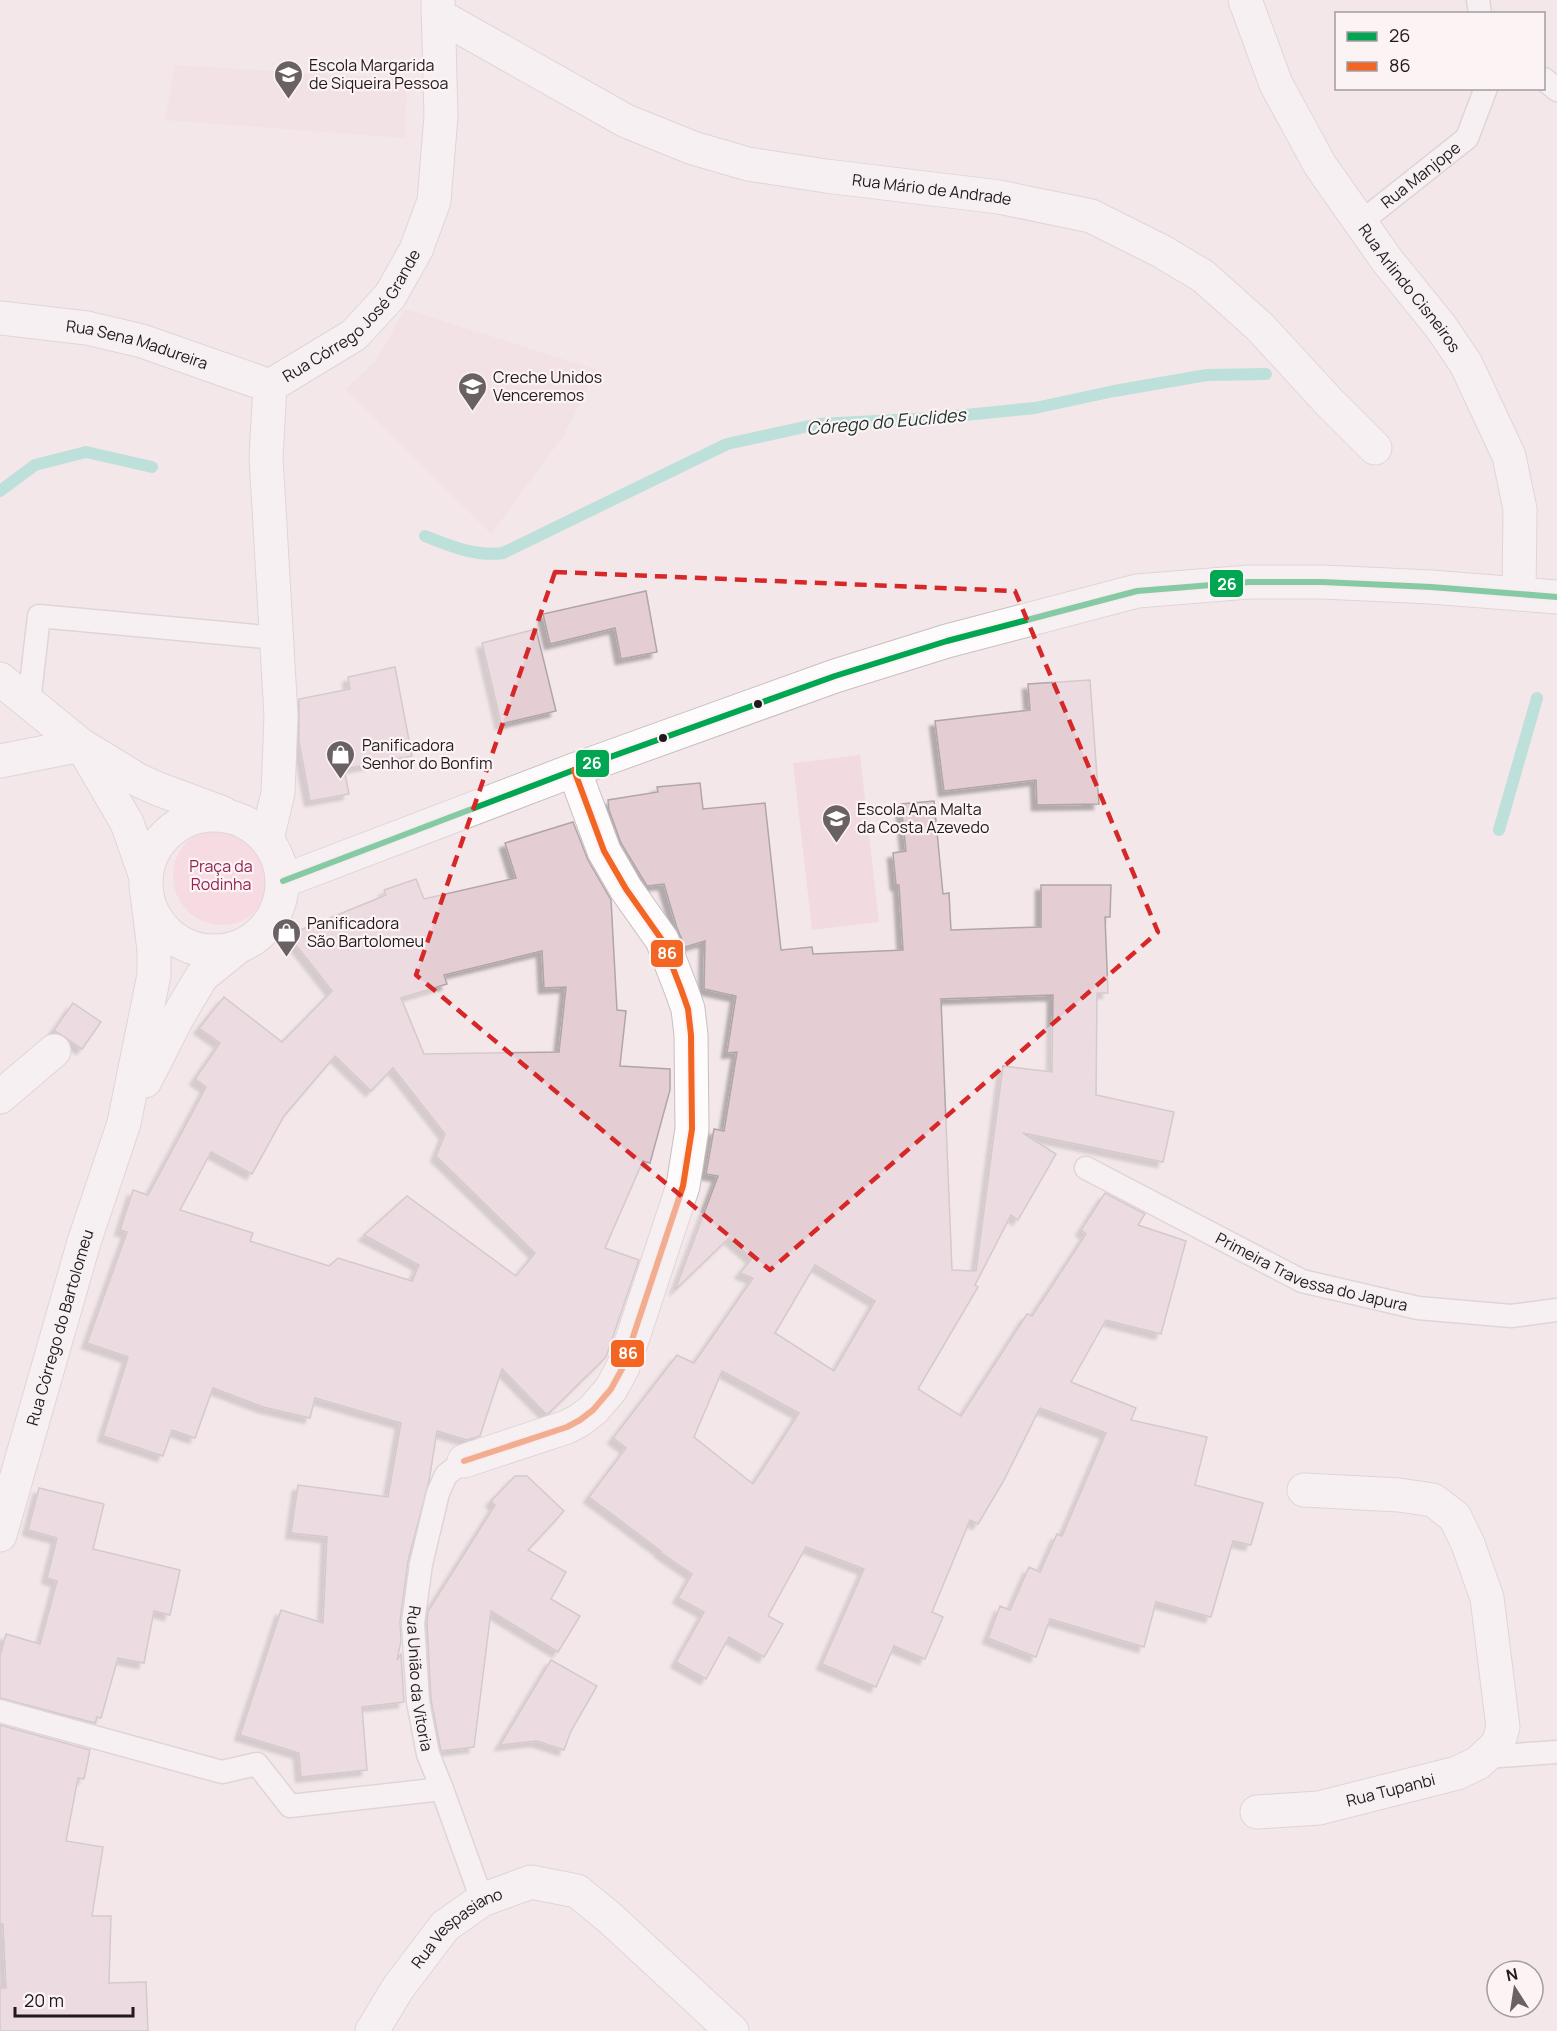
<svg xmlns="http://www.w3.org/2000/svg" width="1557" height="2031" viewBox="0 0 1557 2031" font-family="Manrope,sans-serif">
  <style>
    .built { fill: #f1dbe0 }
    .green { fill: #faceda }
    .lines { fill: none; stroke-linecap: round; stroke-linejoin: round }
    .stream { stroke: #7ed8c8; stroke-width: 12 }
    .building { fill: #e5cdd4; stroke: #afa6a8; stroke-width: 1.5; fill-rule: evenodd; filter: url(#shadow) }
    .service-casing { stroke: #c8bfc1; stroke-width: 25 }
    .minor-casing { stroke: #c8bfc1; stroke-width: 35 }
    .secondary-casing { stroke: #c8bfc1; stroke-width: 35 }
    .service { stroke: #fdfbfc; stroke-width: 22 }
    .minor { stroke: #fdfbfc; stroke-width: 33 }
    .secondary { stroke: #fdfbfc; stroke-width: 33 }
    .bus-1-casing { stroke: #fcf3f5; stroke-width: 10 }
    .bus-2-casing { stroke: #fcf3f5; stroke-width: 10 }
    .bus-1 { stroke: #00a651; stroke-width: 6 }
    .bus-2 { stroke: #f26522; stroke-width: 6 }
    .marked { fill: none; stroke: #d62828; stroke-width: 4.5; stroke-dasharray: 12 8; stroke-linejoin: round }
    .bus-dot { fill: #21191b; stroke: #fcf3f5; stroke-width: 2 }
    .labels { text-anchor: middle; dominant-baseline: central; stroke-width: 4.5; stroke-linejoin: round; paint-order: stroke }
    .poi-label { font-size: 16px; fill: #21191b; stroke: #fcf3f5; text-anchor: start }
    .street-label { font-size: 16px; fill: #21191b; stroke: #fcf3f5 }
    .park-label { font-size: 16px; fill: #922350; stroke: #fcf3f5 }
    .water-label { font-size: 18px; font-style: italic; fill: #1b322d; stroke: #fcf3f5 }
    .line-badge { stroke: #fcf3f5; stroke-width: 2 }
    .badge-label { font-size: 16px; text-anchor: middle; font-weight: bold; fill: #fff }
  </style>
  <defs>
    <filter id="shadow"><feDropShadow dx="-5.5" dy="5.5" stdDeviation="1.5" flood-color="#0004"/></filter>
  </defs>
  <rect width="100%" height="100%" fill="#f3e7ea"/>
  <g class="built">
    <polygon points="175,65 407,79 405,138 165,120"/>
    <polygon points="405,309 597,370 564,435 491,534 345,389 376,361"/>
    <polygon points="860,755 879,922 812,930 793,763"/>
  </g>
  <circle class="green" cx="222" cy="876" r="49"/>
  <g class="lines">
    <g class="stream">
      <polyline points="0,491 35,465 86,452 152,467"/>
      <path d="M425,536C450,546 476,557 503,553L727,444L818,424L935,418L1035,408L1114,391L1207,375L1266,374"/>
      <polyline points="1499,830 1537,698"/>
    </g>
  </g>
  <g class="building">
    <polygon points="646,591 657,652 621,659 615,628 550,644 543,614"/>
    <polygon points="536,629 556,711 501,724 482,643"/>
    <polygon points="395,667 412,756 344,769 349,794 310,801 299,742 299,699 350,689 348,677"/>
    <polygon points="1090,680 1099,804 1037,805 1036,780 944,791 935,721 1030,710 1028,684"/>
    <path d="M700,783L703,809L765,803L781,950L812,947L813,954L903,950L899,885H896L893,853L906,851L901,804L934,801L943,894L949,893L951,930L1041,927V885H1111L1110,917H1105L1108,993H1097L1096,1095L1174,1112L1163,1162L1023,1133L1056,1154L1018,1220L1011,1215L975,1285L978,1287L918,1389L961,1416L1027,1314L1032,1316L1086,1234L1081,1230L1105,1193L1145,1214L1138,1225L1186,1241L1161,1334L1106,1320L1071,1382L1136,1408L1131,1420L1207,1437L1195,1485L1263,1503L1251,1545L1233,1541L1211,1617L1156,1602L1144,1647L1050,1619L1036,1657L988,1638L1000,1606L1010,1610L1029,1567L1040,1572L1057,1534L1062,1536L1106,1433L1040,1408L1003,1482L978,1524L970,1520L932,1612L943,1617L925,1659L894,1646L876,1687L822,1664L864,1569L806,1547L768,1616L783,1624L764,1657L729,1637L706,1679L676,1662L704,1612L678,1598L692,1574L660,1552L661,1551L589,1497L626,1448L613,1438L677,1355L694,1363L753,1278L740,1273L752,1258L729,1238L675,1290L718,1176L706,1174L714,1129L724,1131L737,1052L727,1053L736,996L704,989L705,941L685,947L677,928L664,884L647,886L621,843L609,810L608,800L658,792L657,787ZM1053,995L1052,1072L1003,1066L976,1271L952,1270L941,999ZM815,1265L875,1301L834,1371L775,1333ZM722,1371L799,1413L753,1484L694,1437Z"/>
    <path d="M573,822L588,860L611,900L617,1010L626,1011L620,1066L670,1069V1090L650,1163L643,1161L605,1248L639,1260L606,1357L549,1413L546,1414L502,1369L480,1436L467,1440L437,1431L429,1481L408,1561L400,1621L401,1641L397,1660L401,1654L404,1702L362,1707L367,1770L301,1777L299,1753L240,1735L281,1610L323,1623L327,1537L291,1533L298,1485L388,1497L401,1423L315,1398L310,1418L263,1407L213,1388L195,1438L172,1430L163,1456L103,1436L128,1357L87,1343L127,1232L120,1230L133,1190L148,1195L206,1087L195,1079L220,1043L199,1028L224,997L282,1042L332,991L288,935L386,895L384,890L416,879L424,899L516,878L505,843ZM542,951L544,988L566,987L559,1052L424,1054L401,998L447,984L444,975ZM335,1056L371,1091L393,1068L445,1134L436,1156L535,1253L516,1276L407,1196L364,1235L419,1265L412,1281L338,1258L329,1266L250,1241L253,1233L180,1210L211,1152L252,1174L284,1116Z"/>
    <polygon points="73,1003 101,1022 82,1049 54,1030"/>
    <polygon points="515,1476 527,1476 564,1511 528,1550 566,1572 551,1599 580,1616 558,1652 491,1611 474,1747 441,1751 431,1700 427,1623 428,1611 495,1505 491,1501"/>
    <polygon points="39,1488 104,1504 93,1549 180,1570 170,1615 154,1611 144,1663 118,1658 101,1718 97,1717 95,1723 0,1698 0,1656 6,1634 40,1644 57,1581 47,1578 57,1538 28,1530"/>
    <polygon points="551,1660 597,1686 571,1731 564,1750 537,1741 500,1745"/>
    <polygon points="0,1725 90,1750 84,1779 78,1778 66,1841 103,1847 92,1916 111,1916 109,1983 146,1982 148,2031 0,2031 0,1988 6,1988 3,1924 0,1924"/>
  </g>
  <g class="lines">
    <defs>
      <g id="service">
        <polyline points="1478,0 1480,14"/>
        <polyline points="1544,79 1557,90"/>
        <path id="s1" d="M1361,222L1467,138L1486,88"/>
        <polyline points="29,702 39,616 276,638"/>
        <path id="s2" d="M1086,1168L1302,1281L1418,1308L1511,1316L1557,1310"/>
        <path id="s3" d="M464,1461L446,1475L438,1493L421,1564L413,1623L418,1702L428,1754L442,1789L482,1900"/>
        <polyline points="0,1711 222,1772 257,1764 290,1806 442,1789"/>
        <polyline points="1485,1757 1557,1752"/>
      </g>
      <g id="minor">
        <path id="s4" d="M1245,0L1276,84L1320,165L1386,259L1441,327L1466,364L1509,456L1520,509L1519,594"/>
        <path id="s5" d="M438,15L626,121L693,148L748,164L826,176L999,197L1091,216L1161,251L1203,276L1260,327L1329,402L1375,448"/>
        <path id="s6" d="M0,318L87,328L142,341L270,386"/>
        <path id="s7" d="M270,386L354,335L390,296L416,250L434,201L441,116L438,0"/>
        <polyline points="0,761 81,745"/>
        <polyline points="267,839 278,793 281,716 266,457 270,386"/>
        <polyline points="0,1097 54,1051"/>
        <polyline points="464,1461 567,1427 580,1420 593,1410 611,1389 623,1367 683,1186 692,1129 691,1035 688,1009 681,989 662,940 626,889 604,851 574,770"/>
        <path id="s8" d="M1257,1812L1319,1808L1457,1773L1478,1763L1498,1744L1503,1727L1487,1598L1468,1544L1455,1517L1433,1500L1399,1495L1304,1490"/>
        <path id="s9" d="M372,2031L398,1988L445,1926L482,1900L531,1882L577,1891L610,1918L732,2031"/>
      </g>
      <g id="secondary">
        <polyline points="0,679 81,745 138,780 158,789 223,813"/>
        <polyline points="85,751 127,823 146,877"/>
        <circle cx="214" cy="883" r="68"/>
        <polyline points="283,881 574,770 835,676 947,641 1137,591 1249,582 1322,582 1431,587 1557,597"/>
        <polyline points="145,1081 177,1018 202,976 238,947"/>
        <path id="s10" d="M0,1535L84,1242L124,1123L154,975V950L148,901"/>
      </g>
    </defs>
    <use href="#service" class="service-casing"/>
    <use href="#minor" class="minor-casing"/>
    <use href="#secondary" class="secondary-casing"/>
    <use href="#service" class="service"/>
    <use href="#minor" class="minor"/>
    <use href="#secondary" class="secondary"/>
    <defs>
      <polyline id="bus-1" points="283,881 574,770 835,676 947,641 1137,591 1249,582 1322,582 1431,587 1557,597"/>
      <polyline id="bus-2" points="464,1461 567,1427 580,1420 593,1410 611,1389 623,1367 683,1186 692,1129 691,1035 688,1009 681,989 662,940 626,889 604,851 574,770"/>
    </defs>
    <use href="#bus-1" class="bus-1-casing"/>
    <use href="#bus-2" class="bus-2-casing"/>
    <use href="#bus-1" class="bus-1"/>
    <use href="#bus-2" class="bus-2"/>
  </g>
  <path d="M0 0H1557V2031H0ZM555,572L1015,591L1158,932L770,1270L416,975Z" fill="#f3e7ea" fill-opacity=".55" fill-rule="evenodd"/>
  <path class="marked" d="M555,572L1015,591L1158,932L770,1270L416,975Z"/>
  <defs>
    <symbol id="school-pin" viewBox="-11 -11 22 30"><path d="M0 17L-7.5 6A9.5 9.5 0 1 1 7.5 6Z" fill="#6a6163" stroke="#fcf3f5"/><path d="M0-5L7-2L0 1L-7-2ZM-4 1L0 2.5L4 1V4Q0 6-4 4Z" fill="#fff"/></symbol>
    <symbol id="shop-pin" viewBox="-11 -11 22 30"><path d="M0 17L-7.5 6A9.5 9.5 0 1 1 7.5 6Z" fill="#6a6163" stroke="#fcf3f5"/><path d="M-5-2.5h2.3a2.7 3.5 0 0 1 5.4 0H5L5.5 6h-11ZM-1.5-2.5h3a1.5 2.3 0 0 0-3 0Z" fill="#fff"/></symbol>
  </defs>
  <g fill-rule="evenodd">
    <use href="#school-pin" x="272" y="58" width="33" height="45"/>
    <use href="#school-pin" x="456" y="370" width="33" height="45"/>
    <use href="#shop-pin" x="324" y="738" width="33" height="45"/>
    <use href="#school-pin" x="820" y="802" width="33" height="45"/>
    <use href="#shop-pin" x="270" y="916" width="33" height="45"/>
  </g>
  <g class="bus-dot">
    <circle cx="758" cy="704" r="5"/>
    <circle cx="663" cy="738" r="5"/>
  </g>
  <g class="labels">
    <g class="poi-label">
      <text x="309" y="65">Escola Margarida<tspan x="309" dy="18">de Siqueira Pessoa</tspan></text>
      <text x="493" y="377">Creche Unidos<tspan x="493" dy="18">Venceremos</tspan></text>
      <text x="362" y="745">Panificadora<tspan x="362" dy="18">Senhor do Bonfim</tspan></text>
      <text x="857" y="809">Escola Ana Malta<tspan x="857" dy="18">da Costa Azevedo</tspan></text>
      <text x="307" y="923">Panificadora<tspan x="307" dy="18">São Bartolomeu</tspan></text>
    </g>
    <g class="street-label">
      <text stroke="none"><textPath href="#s1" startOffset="76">Rua Manjope</textPath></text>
      <text stroke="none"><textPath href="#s5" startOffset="531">Rua Mário de Andrade</textPath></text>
      <text stroke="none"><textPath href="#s4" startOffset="334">Rua Arlindo Cisneiros</textPath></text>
      <text stroke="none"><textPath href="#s7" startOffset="110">Rua Córrego José Grande</textPath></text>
      <text stroke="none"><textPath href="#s6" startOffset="140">Rua Sena Madureira</textPath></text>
      <text stroke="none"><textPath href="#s2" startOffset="250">Primeira Travessa do Japura</textPath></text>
      <text stroke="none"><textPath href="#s10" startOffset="216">Rua Córrego do Bartolomeu</textPath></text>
      <text stroke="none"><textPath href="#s3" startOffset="231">Rua União da Vitoria</textPath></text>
      <text stroke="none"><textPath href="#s8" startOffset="136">Rua Tupanbi</textPath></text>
      <text stroke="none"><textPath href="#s9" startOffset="136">Rua Vespasiano</textPath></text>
    </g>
    <g class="park-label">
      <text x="221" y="866">Praça da<tspan x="221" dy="18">Rodinha</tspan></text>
    </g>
    <g class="water-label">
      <text transform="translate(886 421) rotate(-5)">Córego do Euclides</text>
    </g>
  </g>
  <g class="line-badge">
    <rect x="1209" y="569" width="35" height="29" rx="6" fill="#00a651"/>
    <rect x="575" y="749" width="35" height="29" rx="6" fill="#00a651"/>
    <rect x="650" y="939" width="34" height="29" rx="6" fill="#f26522"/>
    <rect x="610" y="1339" width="35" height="29" rx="6" fill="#f26522"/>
  </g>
  <g class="badge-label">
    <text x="1227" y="590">26</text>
    <text x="592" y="769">26</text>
    <text x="667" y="959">86</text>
    <text x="628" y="1359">86</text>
  </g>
  <rect x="1335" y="12" width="210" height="78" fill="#fcf3f5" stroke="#a49c9e" stroke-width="1.5"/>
  <rect x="1347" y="32" width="30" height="9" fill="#00a651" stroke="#a49c9e" stroke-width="1.5"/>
  <text x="1389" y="42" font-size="18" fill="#21191b">26</text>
  <rect x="1347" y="62" width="30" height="9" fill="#f26522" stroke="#a49c9e" stroke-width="1.5"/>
  <text x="1389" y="72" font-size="18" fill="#21191b">86</text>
  <g transform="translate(1515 1989) rotate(348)"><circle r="28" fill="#fcf3f5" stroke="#a49c9e" stroke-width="1.5"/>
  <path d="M0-4.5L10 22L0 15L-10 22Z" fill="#6a6163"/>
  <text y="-9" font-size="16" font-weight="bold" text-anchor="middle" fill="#21191b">N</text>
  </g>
  <path d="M15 2007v9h118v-9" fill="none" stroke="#21191b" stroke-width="3"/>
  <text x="24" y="2007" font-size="18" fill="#21191b" stroke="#fcf3f5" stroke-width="4.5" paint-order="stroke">20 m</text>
</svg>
